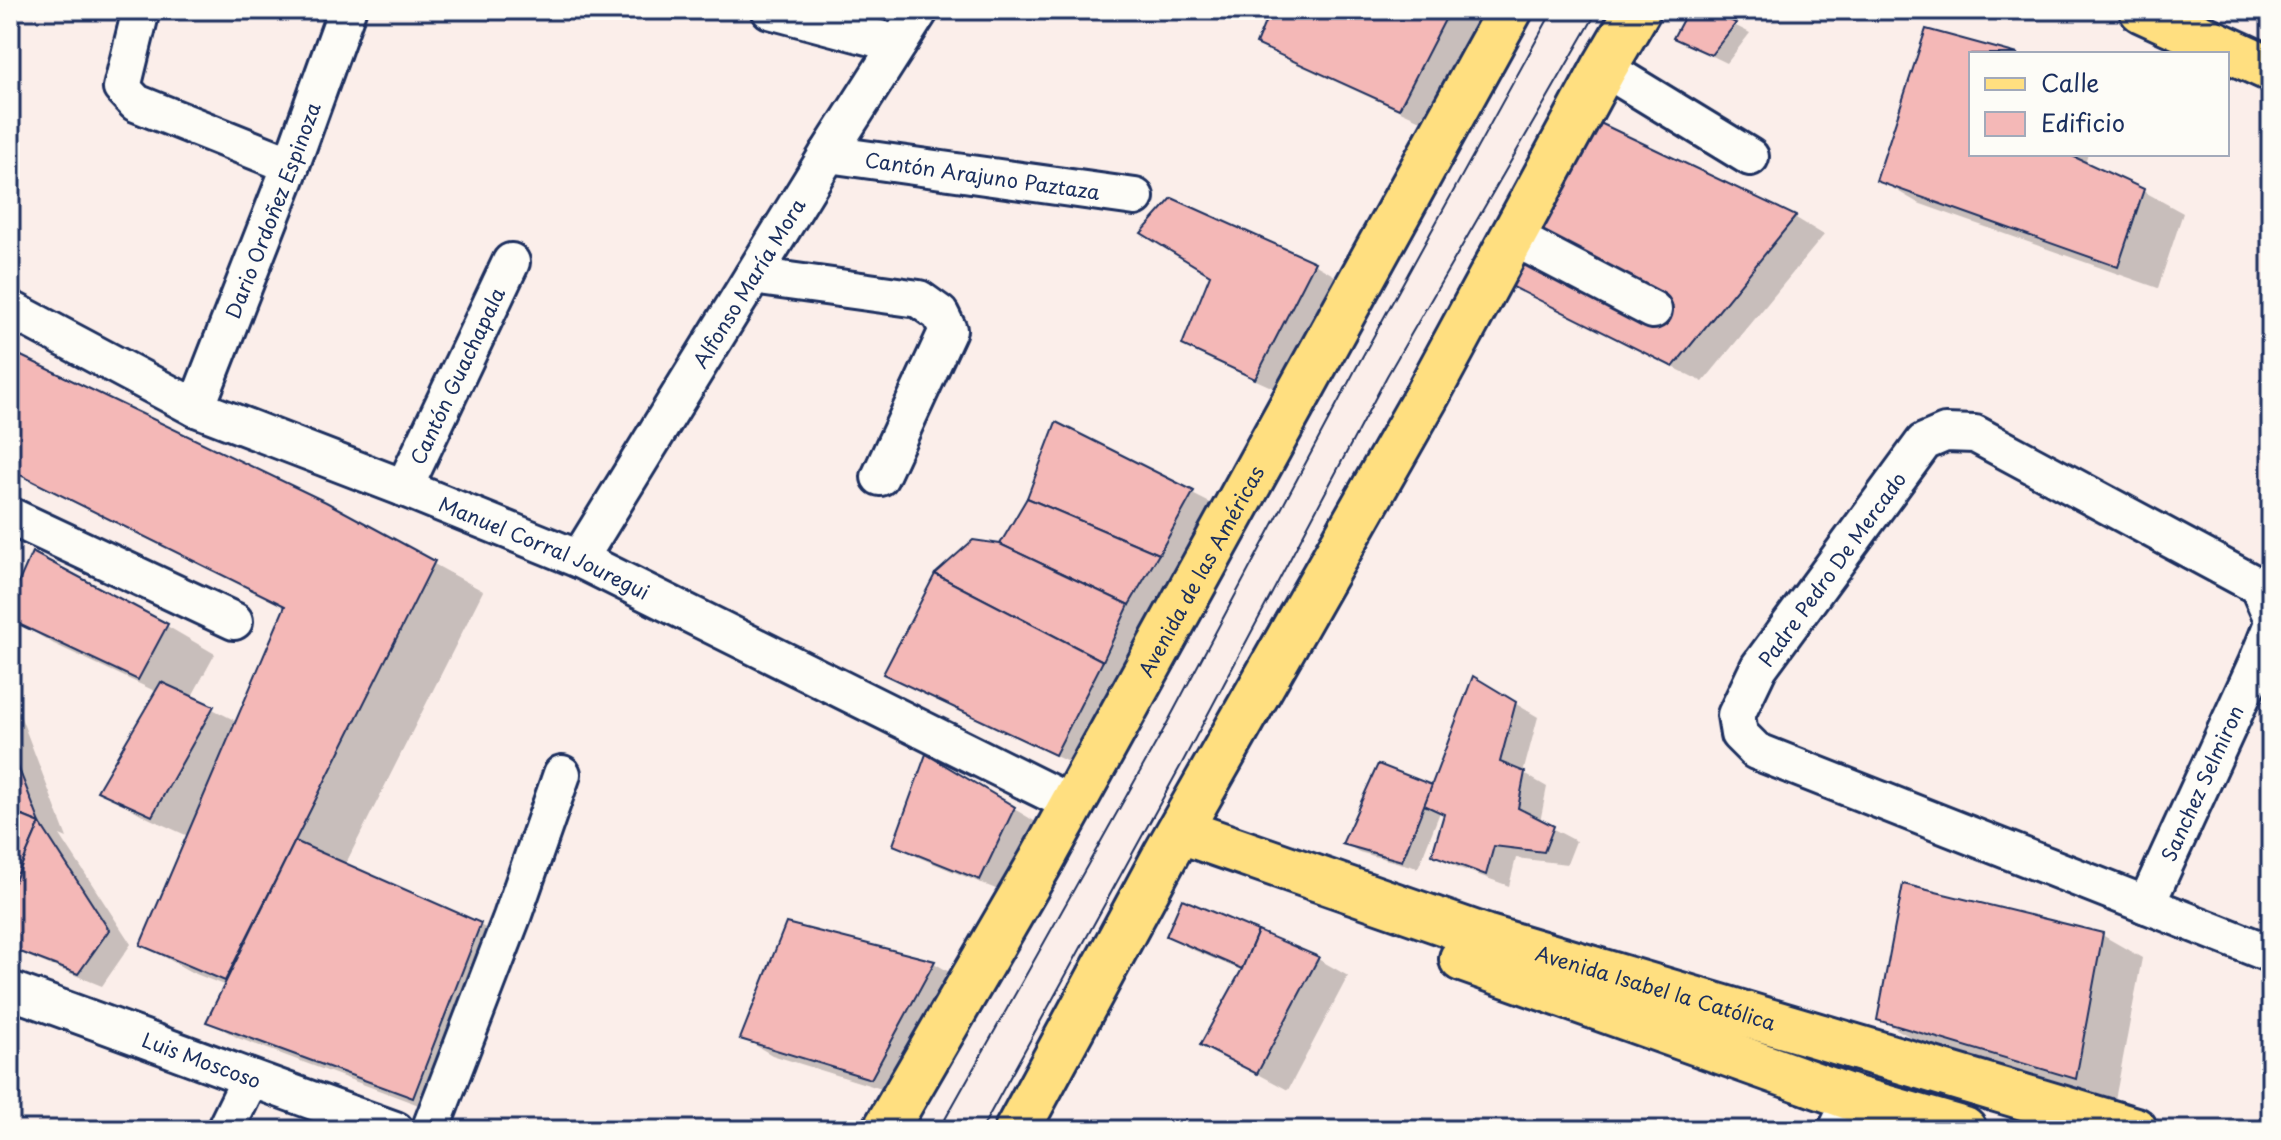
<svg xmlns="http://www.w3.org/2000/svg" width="2281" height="1140" viewBox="0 0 2281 1140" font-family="'Playpen Sans',sans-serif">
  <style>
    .shadow { fill: #0003 }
    .building { fill: #f4b8b7; stroke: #1b2f5e; stroke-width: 2 }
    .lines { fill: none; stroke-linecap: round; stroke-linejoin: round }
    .minor-casing { stroke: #1b2f5e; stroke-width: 42 }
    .major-casing { stroke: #1b2f5e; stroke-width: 50 }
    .minor { stroke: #fdfcf7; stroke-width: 36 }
    .major { stroke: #ffdf80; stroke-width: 44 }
    .tram { stroke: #1b2f5e; stroke-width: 2 }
    .labels { text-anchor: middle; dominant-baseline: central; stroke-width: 8; stroke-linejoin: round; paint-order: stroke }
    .street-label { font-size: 20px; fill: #1b2f5e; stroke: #fdfcf7 }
  </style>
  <rect width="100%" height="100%" fill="#fbeeea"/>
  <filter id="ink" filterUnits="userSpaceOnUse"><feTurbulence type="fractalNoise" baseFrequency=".0125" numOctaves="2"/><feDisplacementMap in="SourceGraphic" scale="16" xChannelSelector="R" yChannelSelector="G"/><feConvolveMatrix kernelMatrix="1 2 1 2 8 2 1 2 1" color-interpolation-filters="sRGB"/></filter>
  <g filter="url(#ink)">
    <g class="shadow">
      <polygon points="1272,10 1488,10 1429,124 1288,60 1258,43"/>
      <polygon points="1690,10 1704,10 1750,33 1727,63 1690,45"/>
      <polygon points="1928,32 2010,54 1971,54 1971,154 2088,154 2085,164 2143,191 2183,213 2158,288 1918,203 1879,180"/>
      <polygon points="1599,125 1796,218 1824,235 1703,382 1540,301 1511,284"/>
      <polygon points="1172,201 1314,264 1337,277 1278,390 1207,358 1184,344 1212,274"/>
      <polygon points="10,374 325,504 483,591 345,865 480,925 510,942 443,1114 238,1038 209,1021 226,986 191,972 142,944 188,836 148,818 99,790 157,692 54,644 10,618 10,607 167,626 215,654 191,698 238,722 286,608 10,471"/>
      <polygon points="1057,425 1216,506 1085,770 915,690 886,673 1001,546 1029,499"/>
      <polygon points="1474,679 1538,717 1523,773 1547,787 1540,822 1576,841 1567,864 1516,858 1509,886 1457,867 1434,854 1445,816 1440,812 1418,868 1359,852 1344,843 1433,788"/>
      <polygon points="10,689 67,838 60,835 131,944 102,986 10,949"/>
      <polygon points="927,757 1036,822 1003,892 918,857 895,844"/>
      <polygon points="1183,902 1318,959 1348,976 1288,1090 1202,1044 1243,971 1191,949 1168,936"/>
      <polygon points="787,926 934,963 963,980 901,1095 772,1055 743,1038"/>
      <polygon points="2102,935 2142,958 2115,1100 1919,1042 1879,1019"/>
    </g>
    <g class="building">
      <polygon points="1270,10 1450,10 1399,109 1256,44"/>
      <polygon points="1688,10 1709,10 1736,23 1711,55 1673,38"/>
      <polygon points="1926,29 2018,54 1971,54 1971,154 2068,154 2144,189 2118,267 1876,181"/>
      <polygon points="1598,122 1796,216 1673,367 1509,285"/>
      <polygon points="1172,198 1315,262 1255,379 1182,345 1210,275 1141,233"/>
      <polygon points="17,354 326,502 435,561 225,981 140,945 285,606 10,470 10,369"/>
      <polygon points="1056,422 1194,491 1159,554 1027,498"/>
      <polygon points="1027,498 1159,554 1129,605 1000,544"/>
      <polygon points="973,540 1000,544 1129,605 1103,661 935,574"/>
      <polygon points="32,552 168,624 138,680 10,620 10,602"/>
      <polygon points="935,574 1103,661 1055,755 883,674"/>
      <polygon points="1473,676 1516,702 1500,762 1525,772 1518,808 1554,826 1544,852 1494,846 1486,875 1432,855 1444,814 1424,805"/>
      <polygon points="161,682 214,706 152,816 97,791"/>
      <polygon points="10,746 40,823 10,811"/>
      <polygon points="926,754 1015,807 980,880 893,845"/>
      <polygon points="1378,764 1432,785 1402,861 1342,844"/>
      <polygon points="10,811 40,823 10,892"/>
      <polygon points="40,823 109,930 78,974 10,948 10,892"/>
      <polygon points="295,841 481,923 413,1098 206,1022"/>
      <polygon points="1903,884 2103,933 2076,1079 1877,1020"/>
      <polygon points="1182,899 1258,931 1242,969 1166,936"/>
      <polygon points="786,923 935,961 871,1079 740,1039"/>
      <polygon points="1258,931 1319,957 1257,1074 1200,1045 1242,969"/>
    </g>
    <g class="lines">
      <defs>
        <g id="minor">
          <polyline points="141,10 122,88 136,103 291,165"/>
          <polyline points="770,10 898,44"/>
          <polyline points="1604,68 1750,157"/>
          <path id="s1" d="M828,154L1135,197"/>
          <polyline points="1513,237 1653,310"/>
          <polyline points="753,276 919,299 940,314 948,330 880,477"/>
          <path id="s2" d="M10,309L196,408L404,488L579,559L1072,804"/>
          <path id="s3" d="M196,408L291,165L347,10"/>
          <path id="s4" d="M404,488L511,262"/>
          <polyline points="10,516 234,621"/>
          <path id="s5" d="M579,559L828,154L920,10"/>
          <polyline points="2271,615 2258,586 1975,434 1945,433 1924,442 1759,667 1736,715 1739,734 1756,751 2271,954"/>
          <path id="s6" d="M2146,905L2257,663L2271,628"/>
          <path id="s7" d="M10,990C139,1036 266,1085 395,1130"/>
          <polyline points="225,1130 250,1079"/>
          <polyline points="430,1130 512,917 562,774"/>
          <polyline points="1837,1130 1852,1098"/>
        </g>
        <g id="major">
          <polyline points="2142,10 2271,69"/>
          <path id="s8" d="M1181,831L1485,937L2135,1130"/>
          <polyline points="1462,959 1852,1098 1964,1130"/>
          <path id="s9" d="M885,1130L1040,863L1510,10"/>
          <polyline points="1017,1130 1166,854 1426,397 1604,68 1638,10"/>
        </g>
      </defs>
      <use href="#minor" class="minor-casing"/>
      <use href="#major" class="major-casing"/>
      <use href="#minor" class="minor"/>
      <use href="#major" class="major"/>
      <g class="tram">
        <polyline points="939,1130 1165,727 1360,361 1553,10"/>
        <polyline points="981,1130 1181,765 1387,376 1598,10"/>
      </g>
    </g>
  </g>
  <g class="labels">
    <g class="street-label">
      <text stroke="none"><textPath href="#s1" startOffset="156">Cantón Arajuno Paztaza</textPath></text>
      <text stroke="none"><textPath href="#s3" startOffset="212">Dario Ordoñez Espinoza</textPath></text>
      <text stroke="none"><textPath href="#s5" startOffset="324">Alfonso María Mora</textPath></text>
      <text stroke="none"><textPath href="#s4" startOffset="124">Cantón Guachapala</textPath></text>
      <text stroke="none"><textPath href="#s2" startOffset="586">Manuel Corral Jouregui</textPath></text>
      <text transform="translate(1832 569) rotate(-54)">Padre Pedro De Mercado</text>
      <text stroke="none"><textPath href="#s9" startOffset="642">Avenida de las Américas</textPath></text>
      <text stroke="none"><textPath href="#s6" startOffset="134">Sanchez Selmiron</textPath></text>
      <text stroke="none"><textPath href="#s8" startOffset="500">Avenida Isabel la Católica</textPath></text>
      <text stroke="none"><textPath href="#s7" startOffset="204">Luis Moscoso</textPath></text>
    </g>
  </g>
  <rect width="2281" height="1140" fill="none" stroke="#fdfcf7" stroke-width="40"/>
  <rect x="20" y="20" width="2241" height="1100" fill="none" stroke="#1b2f5e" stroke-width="3" filter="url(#ink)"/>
  <rect x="1969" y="52" width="260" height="104" fill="#fdfcf7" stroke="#a3aaba" stroke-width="2"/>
  <rect x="1985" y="78" width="40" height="12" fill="#ffdf80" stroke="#a3aaba" stroke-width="2"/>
  <text x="2041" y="92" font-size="24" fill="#1b2f5e">Calle</text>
  <rect x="1985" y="112" width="40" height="24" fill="#f4b8b7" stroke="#a3aaba" stroke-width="2"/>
  <text x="2041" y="132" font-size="24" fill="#1b2f5e">Edificio</text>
</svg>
